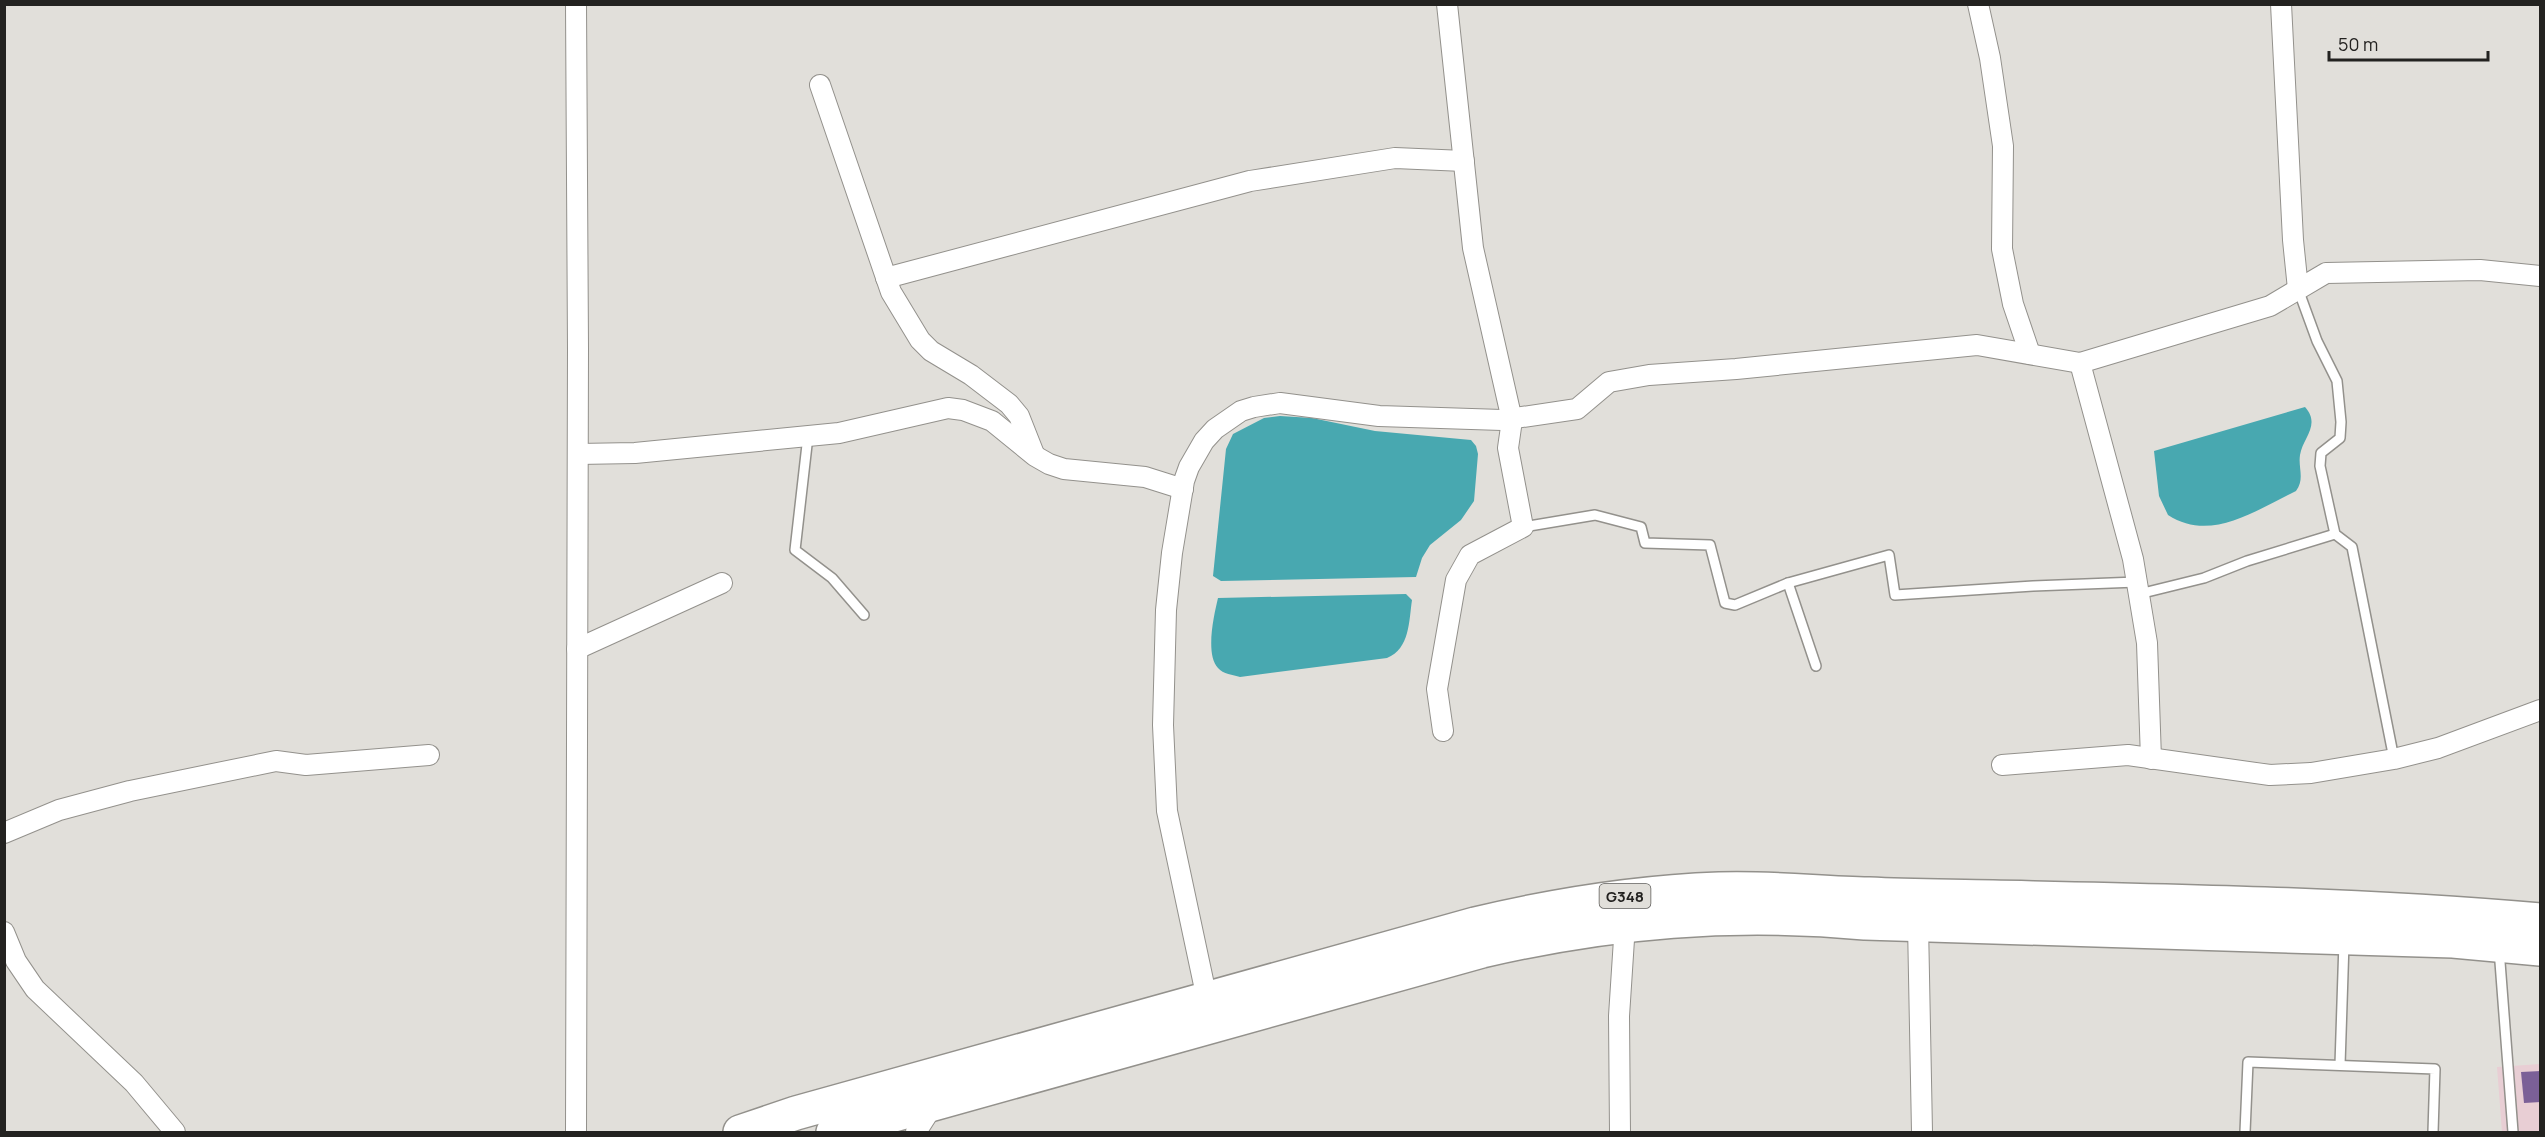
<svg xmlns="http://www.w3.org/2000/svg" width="2545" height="1137" viewBox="0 0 2545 1137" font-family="Manrope,sans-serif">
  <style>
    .commercial { fill: #e8ced4 }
    .water { fill: #48a8b0 }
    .building { fill: #7b6097 }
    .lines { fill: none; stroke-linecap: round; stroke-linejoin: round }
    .lane-casing { stroke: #93918c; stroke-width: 12 }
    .street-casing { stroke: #93918c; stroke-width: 22 }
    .highway-casing { stroke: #93918c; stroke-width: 36 }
    .lane { stroke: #fff; stroke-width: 9 }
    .street { stroke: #fff; stroke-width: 20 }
    .highway { stroke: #fff; stroke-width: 33 }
    .labels { text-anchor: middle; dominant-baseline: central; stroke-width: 6; stroke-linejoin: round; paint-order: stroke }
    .shield { fill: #e1dfda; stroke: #5c5b58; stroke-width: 1.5 }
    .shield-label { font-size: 15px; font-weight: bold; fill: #232220 }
  </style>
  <rect width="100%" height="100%" fill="#e1dfda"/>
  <polygon class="commercial" points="2540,1064 2540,1132 2502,1132 2497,1067"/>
  <g class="water">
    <path d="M2305,407C2321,425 2303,437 2300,455C2298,468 2305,479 2296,491C2256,510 2211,543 2168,515L2159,496L2154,451Z"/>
    <polygon points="1280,416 1312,418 1375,431 1471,440 1476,446 1478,454 1474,501 1461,520 1430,545 1422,558 1416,577 1221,581 1213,576 1226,449 1233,434 1264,418"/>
    <path d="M1406,594L1412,600C1409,620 1410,649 1387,658L1240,677C1233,675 1223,674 1218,668C1205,654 1214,615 1218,598Z"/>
  </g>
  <polygon class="building" points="2541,1071 2541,1102 2524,1103 2521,1072"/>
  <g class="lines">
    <defs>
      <g id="lane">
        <polyline points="2298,289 2317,341 2337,381 2341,422 2340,438 2321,453 2320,466 2335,534 2352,547 2394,759"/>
        <polyline points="808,436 795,550 832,578 864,615"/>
        <polyline points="1523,527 1595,515 1641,527 1645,543 1710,545 1725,603 1735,605 1788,583 1889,555 1895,595 2033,586 2137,582"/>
        <polyline points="1788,583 1816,666"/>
        <polyline points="2139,594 2204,578 2247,561 2335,534"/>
        <polyline points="2499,949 2513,1132"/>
        <polyline points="2340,1065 2344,942"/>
        <polyline points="2245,1132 2248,1062 2435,1069 2433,1132"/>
      </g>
      <g id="street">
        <polyline points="576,4 578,349 576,1132"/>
        <polyline points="1978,4 1990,58 2003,146 2002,249 2013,304 2030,354"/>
        <polyline points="2281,4 2293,240 2298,289"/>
        <polyline points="820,85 891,292 920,340 931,351 971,375 1009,404 1019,416 1034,454"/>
        <polyline points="886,278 1250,181 1395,158 1464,161"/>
        <polyline points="2080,363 2133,559 2147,643 2151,759"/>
        <polyline points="578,454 635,453 839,433 948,408 963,410 992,421 1035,456 1049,464 1064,469 1145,477 1183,489"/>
        <polyline points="577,649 722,583"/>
        <polyline points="1443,731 1437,689 1456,580 1470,555 1523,527 1508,448 1512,420 1473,248 1447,4"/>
        <polyline points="2002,765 2128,755 2270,775 2311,773 2394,759 2438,748 2540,710"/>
        <polyline points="4,833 59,810 130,791 276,761 306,765 429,755"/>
        <polyline points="1918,924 1922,1132"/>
        <polyline points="4,932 16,961 35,989 134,1083 175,1132"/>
        <polyline points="1207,999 1167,811 1163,725 1166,610 1172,553 1184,481 1189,467 1204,441 1215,429 1241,411 1254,407 1280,403 1379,416 1502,420 1577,409 1609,382 1649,375 1736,369 1977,345 2080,363 2270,306 2326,273 2480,270 2540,276"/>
        <polyline points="916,1132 934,1104"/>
        <polyline points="1620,1132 1619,1016 1625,924"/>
      </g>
      <g id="highway">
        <path d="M740,1132L796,1113L1475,924C1555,905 1636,892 1719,889C1770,887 1819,893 1869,894C1910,896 1952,896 1993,897C2175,901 2359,904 2540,920"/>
        <path d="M833,1132L1482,951C1611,921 1733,911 1865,923L2453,941L2540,949"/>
      </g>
    </defs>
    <use href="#lane" class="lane-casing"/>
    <use href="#street" class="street-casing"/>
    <use href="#highway" class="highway-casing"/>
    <use href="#lane" class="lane"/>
    <use href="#street" class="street"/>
    <use href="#highway" class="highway"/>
  </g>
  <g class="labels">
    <rect class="shield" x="1599.5" y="884" width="51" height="24" rx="4.5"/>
    <g class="shield-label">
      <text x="1625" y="896">G348</text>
    </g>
  </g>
  <rect width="2545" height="1137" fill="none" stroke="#232220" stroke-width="12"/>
  <path d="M2329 51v9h159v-9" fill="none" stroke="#232220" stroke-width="3"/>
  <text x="2338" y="51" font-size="18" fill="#232220" stroke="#e1dfda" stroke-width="4.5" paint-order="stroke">50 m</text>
</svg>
